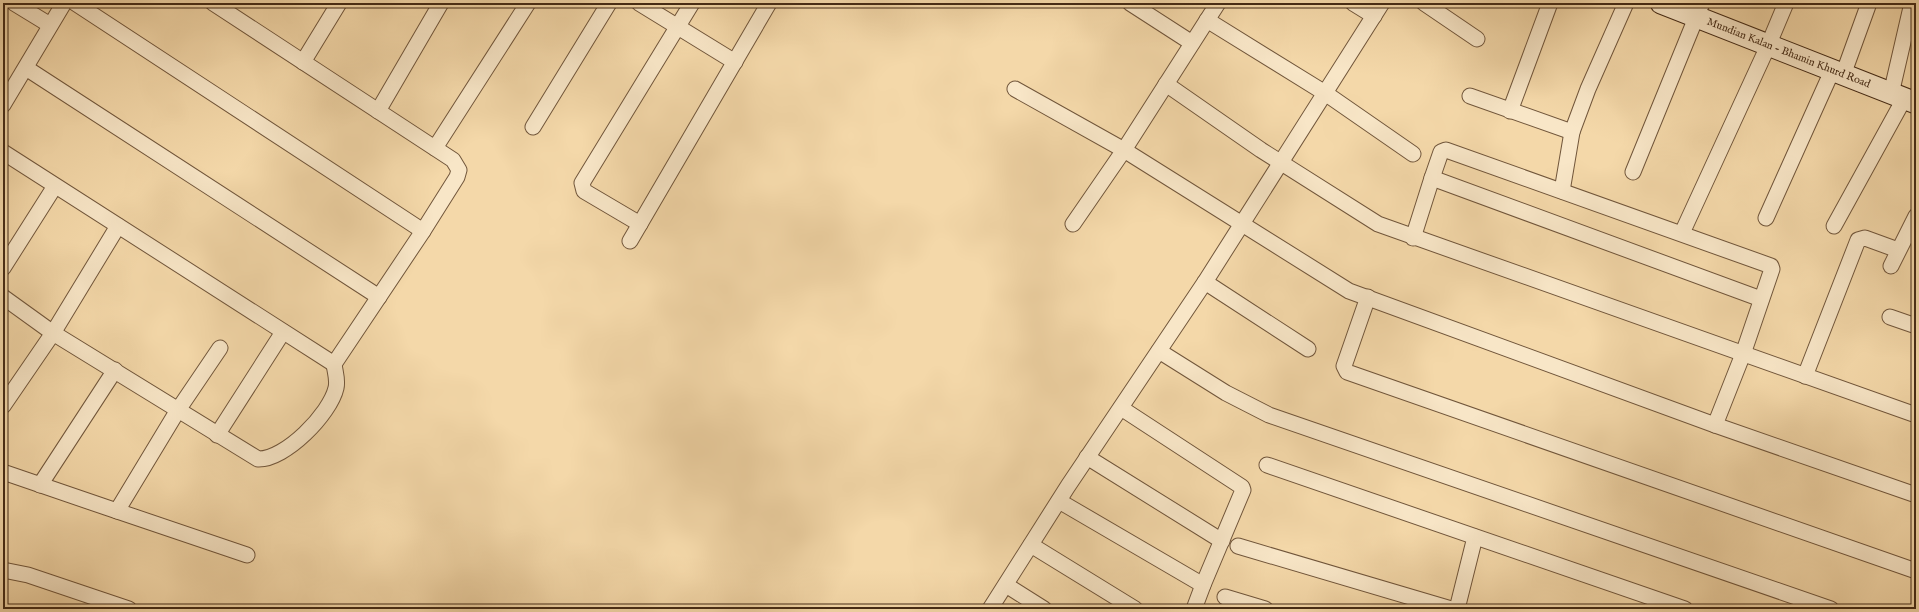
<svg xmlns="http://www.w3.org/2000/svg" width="1919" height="612" viewBox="0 0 1919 612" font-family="'IM FELL English',serif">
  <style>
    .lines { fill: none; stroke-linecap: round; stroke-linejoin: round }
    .street-casing { stroke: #71563b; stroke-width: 17 }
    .secondary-casing { stroke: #452b16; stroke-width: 23 }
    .street { stroke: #f8e6c7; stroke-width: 15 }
    .secondary { stroke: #f8e6c7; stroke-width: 21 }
    .labels { text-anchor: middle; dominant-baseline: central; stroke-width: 3; stroke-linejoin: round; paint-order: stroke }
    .street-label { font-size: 11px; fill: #452b16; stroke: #f8e6c7 }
  </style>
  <rect width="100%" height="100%" fill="#f4d8a9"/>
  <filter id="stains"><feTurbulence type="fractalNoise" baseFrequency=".005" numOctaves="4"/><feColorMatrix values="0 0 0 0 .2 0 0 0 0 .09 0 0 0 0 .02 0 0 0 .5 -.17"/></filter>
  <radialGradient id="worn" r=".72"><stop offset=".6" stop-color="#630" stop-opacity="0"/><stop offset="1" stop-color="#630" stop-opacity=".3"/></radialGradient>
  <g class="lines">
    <defs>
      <g id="street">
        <polyline points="14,3 50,25"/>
        <polyline points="75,3 423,231"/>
        <polyline points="639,3 735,62"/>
        <polyline points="1130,3 1192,43"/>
        <polyline points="1353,3 1374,16"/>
        <polyline points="1424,3 1477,39"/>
        <polyline points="1207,20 1325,93 1413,154"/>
        <polyline points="303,62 339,3"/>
        <polyline points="26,68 379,297"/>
        <polyline points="1843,75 1869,3"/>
        <polyline points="1166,84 1261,150 1378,224 1916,415"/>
        <polyline points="1015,89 1124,150 1349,291 1715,425 1916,495"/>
        <polyline points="1891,94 1912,3"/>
        <polyline points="1470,96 1572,132"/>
        <polyline points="3,105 64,3"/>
        <polyline points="378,111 441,3"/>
        <polyline points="1510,111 1550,3"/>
        <polyline points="533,127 609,3"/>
        <polyline points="435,148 528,3"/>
        <polyline points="3,152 334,364 423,231 457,177 459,170 453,160 213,3"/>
        <polyline points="1633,172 1702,3"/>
        <polyline points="1432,178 1441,152 1446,150 1771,266 1772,269 1743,354 1715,425"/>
        <polyline points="1562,191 1572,132 1588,89 1626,3"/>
        <polyline points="1766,218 1832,71"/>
        <polyline points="640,224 584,191 582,183 692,3"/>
        <polyline points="1073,224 1124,150 1218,3"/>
        <polyline points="1834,226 1904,99"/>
        <polyline points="1682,233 1768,46 1786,3"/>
        <polyline points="1413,238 1432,178 1761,299"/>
        <polyline points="630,241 769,3"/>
        <polyline points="1891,266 1916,216"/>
        <polyline points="3,268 55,186"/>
        <polyline points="1205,282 1308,349"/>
        <path d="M3,297L53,333L258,459C285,460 330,414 336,388C338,380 335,372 334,364"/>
        <polyline points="1368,297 1344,366 1347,372 1916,571"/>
        <polyline points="1890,317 1916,326"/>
        <polyline points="1159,351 1226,393 1269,415 1831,609"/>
        <polyline points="1805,376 1858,240 1865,238 1898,250"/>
        <polyline points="3,406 53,333 118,226"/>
        <polyline points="1121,408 1242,487 1243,490 1203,585 1194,609"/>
        <polyline points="217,435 283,332"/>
        <polyline points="1087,457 1222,541"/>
        <polyline points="1267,465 1685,609"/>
        <polyline points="3,472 117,511 178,410 220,348"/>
        <polyline points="40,485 115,370"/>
        <polyline points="1059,501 1203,585"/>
        <polyline points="117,511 247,555"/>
        <polyline points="1031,545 1135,609"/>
        <polyline points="1238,546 1451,609"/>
        <polyline points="3,570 28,575 129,609"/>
        <polyline points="1006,585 1044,609"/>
        <polyline points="1225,597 1265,609"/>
        <polyline points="990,609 1068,486 1205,282 1382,3"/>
        <polyline points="1457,609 1475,537"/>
      </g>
      <g id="secondary">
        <path id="s1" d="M1661,3L1916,103"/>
      </g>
    </defs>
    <use href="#street" class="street-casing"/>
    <use href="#secondary" class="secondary-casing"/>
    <use href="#street" class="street"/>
    <use href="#secondary" class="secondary"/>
  </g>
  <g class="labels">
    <g class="street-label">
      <text stroke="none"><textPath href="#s1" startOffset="137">Mundian Kalan - Bhamin Khurd Road</textPath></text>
    </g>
  </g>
  <rect width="1919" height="612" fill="none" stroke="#f4d8a9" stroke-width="16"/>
  <rect x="4" y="4" width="1911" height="604" fill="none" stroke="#452b16" stroke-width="2"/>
  <rect x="8" y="8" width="1903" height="596" fill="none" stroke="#452b16"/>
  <rect width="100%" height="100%" filter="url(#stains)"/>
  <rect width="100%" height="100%" fill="url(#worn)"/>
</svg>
